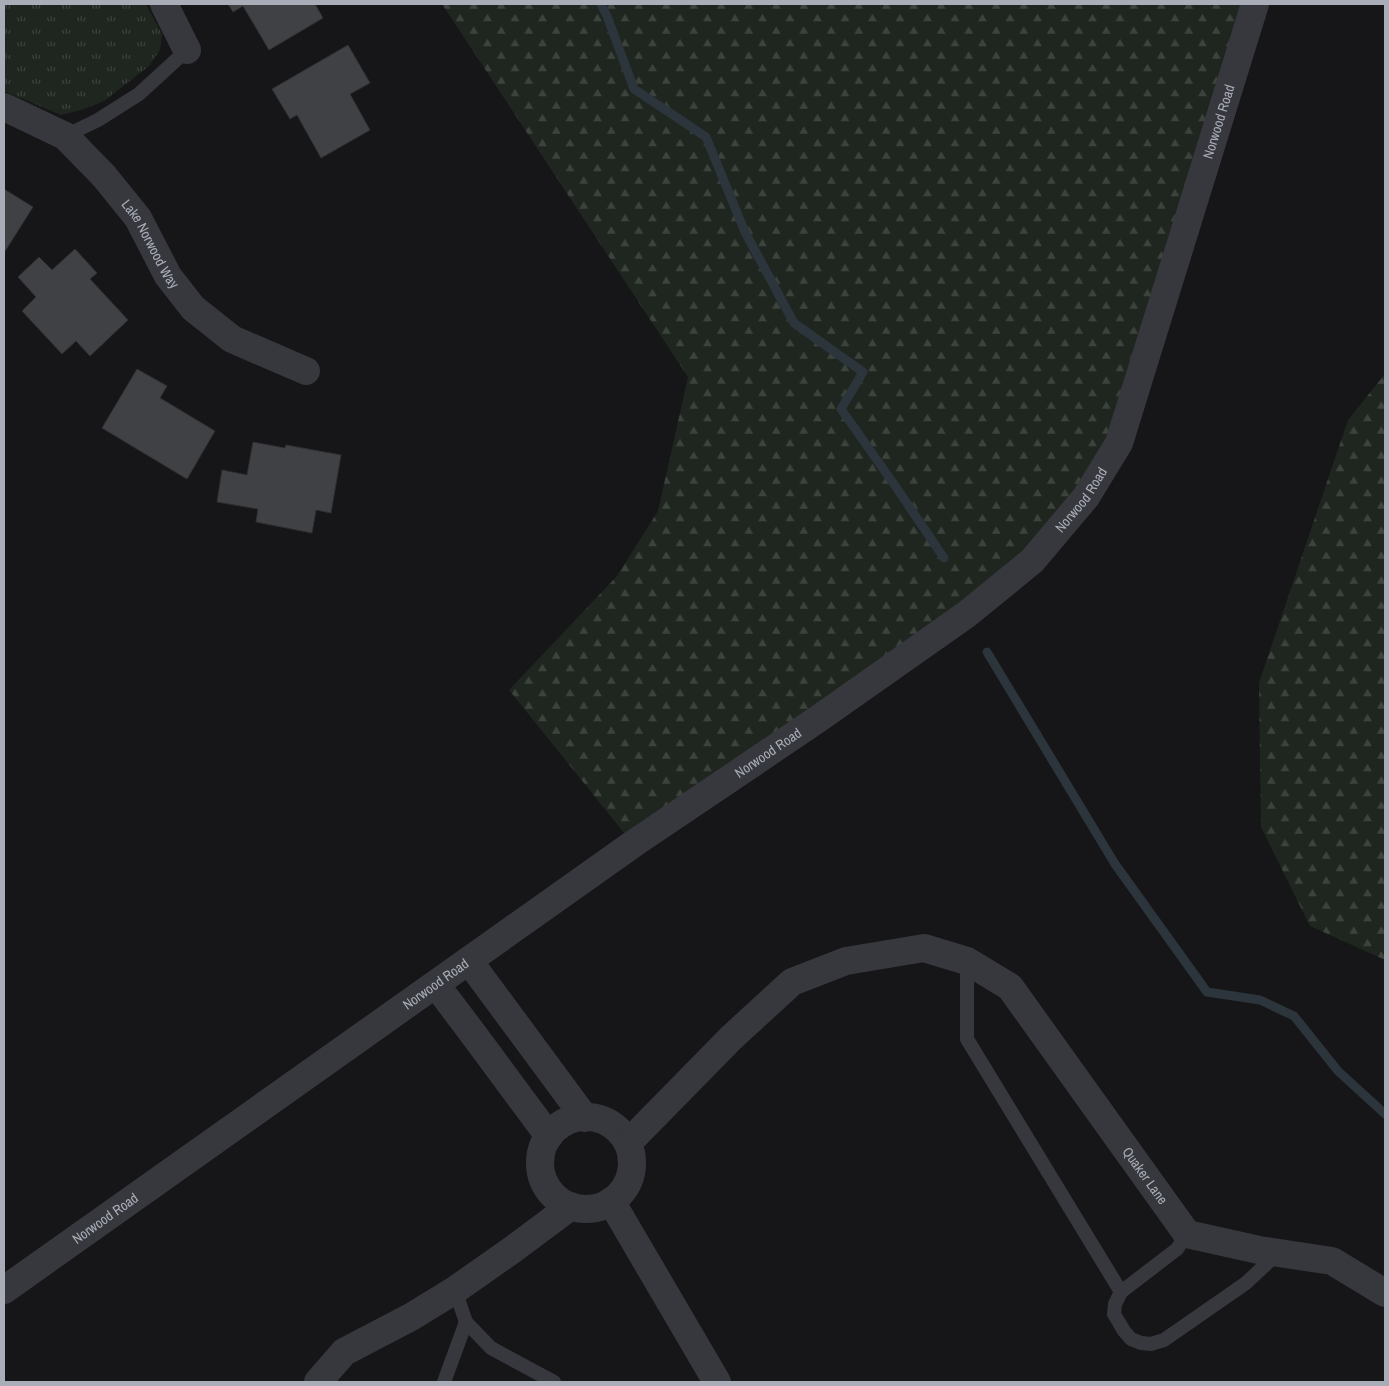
<svg xmlns="http://www.w3.org/2000/svg" width="1389" height="1386" viewBox="0 0 1389 1386" font-family="'Archivo Narrow',sans-serif">
  <style>
    .forest { fill: url(#forest-firs) }
    .park { fill: url(#park-tufts) }
    .lines { fill: none; stroke-linecap: round; stroke-linejoin: round }
    .stream { stroke: #2c353c; stroke-width: 9 }
    .building { fill: #404145; stroke: #303034 }
    .service { stroke: #37383d; stroke-width: 14 }
    .minor { stroke: #37383d; stroke-width: 28 }
    .tertiary { stroke: #37383d; stroke-width: 28 }
    .labels { text-anchor: middle; dominant-baseline: central; stroke-width: 4; stroke-linejoin: round; paint-order: stroke }
    .street-label { font-size: 14px; fill: #a8adb8; stroke: #111113 }
  </style>
  <defs>
    <pattern id="forest-firs" width="22" height="20" patternUnits="userSpaceOnUse" patternTransform="scale(1.25)"><rect width="22" height="20" fill="#1e261f"/><path d="M5 1l3.5 6h-7zM16 11l3.5 6h-7z" fill="#3c433d"/></pattern>
    <pattern id="park-tufts" width="24" height="20" patternUnits="userSpaceOnUse" patternTransform="scale(1.25)"><rect width="24" height="20" fill="#1e261f"/><path d="M3 7l-1-3M5 7V3M7 7l1-3M15 17l-1-3M17 17v-4M19 17l1-3" fill="none" stroke="#3c433d"/></pattern>
  </defs>
  <rect width="100%" height="100%" fill="#161618"/>
  <g class="forest">
    <polygon points="442,4 1257,4 1119,443 1032,561 633,844 509,690 617,576 658,511 688,377"/>
    <polygon points="1385,374 1385,960 1310,926 1261,827 1259,683 1348,420"/>
  </g>
  <polygon class="park" points="4,4 146,4 162,34 160,50 149,66 104,101 81,110 61,115 4,91"/>
  <g class="lines">
    <g class="stream">
      <polyline points="601,4 607,16 634,89 706,137 745,232 794,323 863,372 841,409 896,487 944,558"/>
      <polyline points="987,652 1115,864 1207,992 1260,1000 1294,1016 1338,1071 1385,1114"/>
    </g>
  </g>
  <g class="building">
    <polygon points="228,4 315,4 323,18 269,50 243,6 233,12"/>
    <polygon points="348,45 370,83 350,94 370,130 321,158 297,115 290,119 272,89"/>
    <polygon points="4,189 33,207 4,253"/>
    <polygon points="75,249 97,273 90,279 128,320 90,356 76,341 62,354 22,311 36,297 18,277 39,257 52,270"/>
    <polygon points="137,369 167,386 160,398 215,431 187,479 102,428"/>
    <polygon points="253,442 285,448 286,445 341,455 331,513 316,510 312,533 256,522 258,509 217,502 222,470 247,475"/>
  </g>
  <g class="lines">
    <g class="service">
      <polyline points="65,136 98,120 139,94 187,50"/>
      <polyline points="967,961 967,1039 1121,1292"/>
      <polyline points="1187,1234 1177,1249 1121,1292 1115,1304 1114,1314 1124,1331 1131,1339 1141,1343 1151,1344 1164,1340 1246,1283 1278,1253"/>
      <polyline points="455,1290 466,1322 491,1348 554,1382"/>
      <polyline points="444,1382 466,1322"/>
    </g>
    <g class="minor">
      <polyline points="164,4 187,50"/>
      <path id="s1" d="M4,107L65,136L104,176L138,218L168,276L193,308L232,339L306,371"/>
      <polyline points="469,961 585,1118"/>
      <path d="M436,985C475,1035 511,1086 549,1136"/>
      <circle cx="586" cy="1163" r="46"/>
      <path id="s2" d="M628,1143L731,1038L792,982L846,961L924,948L967,961L1010,987L1187,1234L1259,1250L1332,1261L1385,1293"/>
      <polyline points="611,1201 717,1382"/>
      <polyline points="318,1382 344,1352 411,1317 455,1290 512,1250 571,1206"/>
    </g>
    <path class="tertiary" id="s3" d="M4,1290L633,844L818,719L967,614L1032,561L1086,497L1119,443L1255,4"/>
  </g>
  <g class="labels">
    <g class="street-label">
      <text stroke="none"><textPath href="#s3" startOffset="1744">Norwood Road</textPath></text>
      <text stroke="none"><textPath href="#s1" startOffset="206">Lake Norwood Way</textPath></text>
      <text stroke="none"><textPath href="#s3" startOffset="1339">Norwood Road</textPath></text>
      <text stroke="none"><textPath href="#s3" startOffset="934">Norwood Road</textPath></text>
      <text stroke="none"><textPath href="#s3" startOffset="529">Norwood Road</textPath></text>
      <text stroke="none"><textPath href="#s2" startOffset="694">Quaker Lane</textPath></text>
      <text stroke="none"><textPath href="#s3" startOffset="124">Norwood Road</textPath></text>
    </g>
  </g>
  <rect width="1389" height="1386" fill="none" stroke="#a8adb8" stroke-width="10"/>
</svg>
